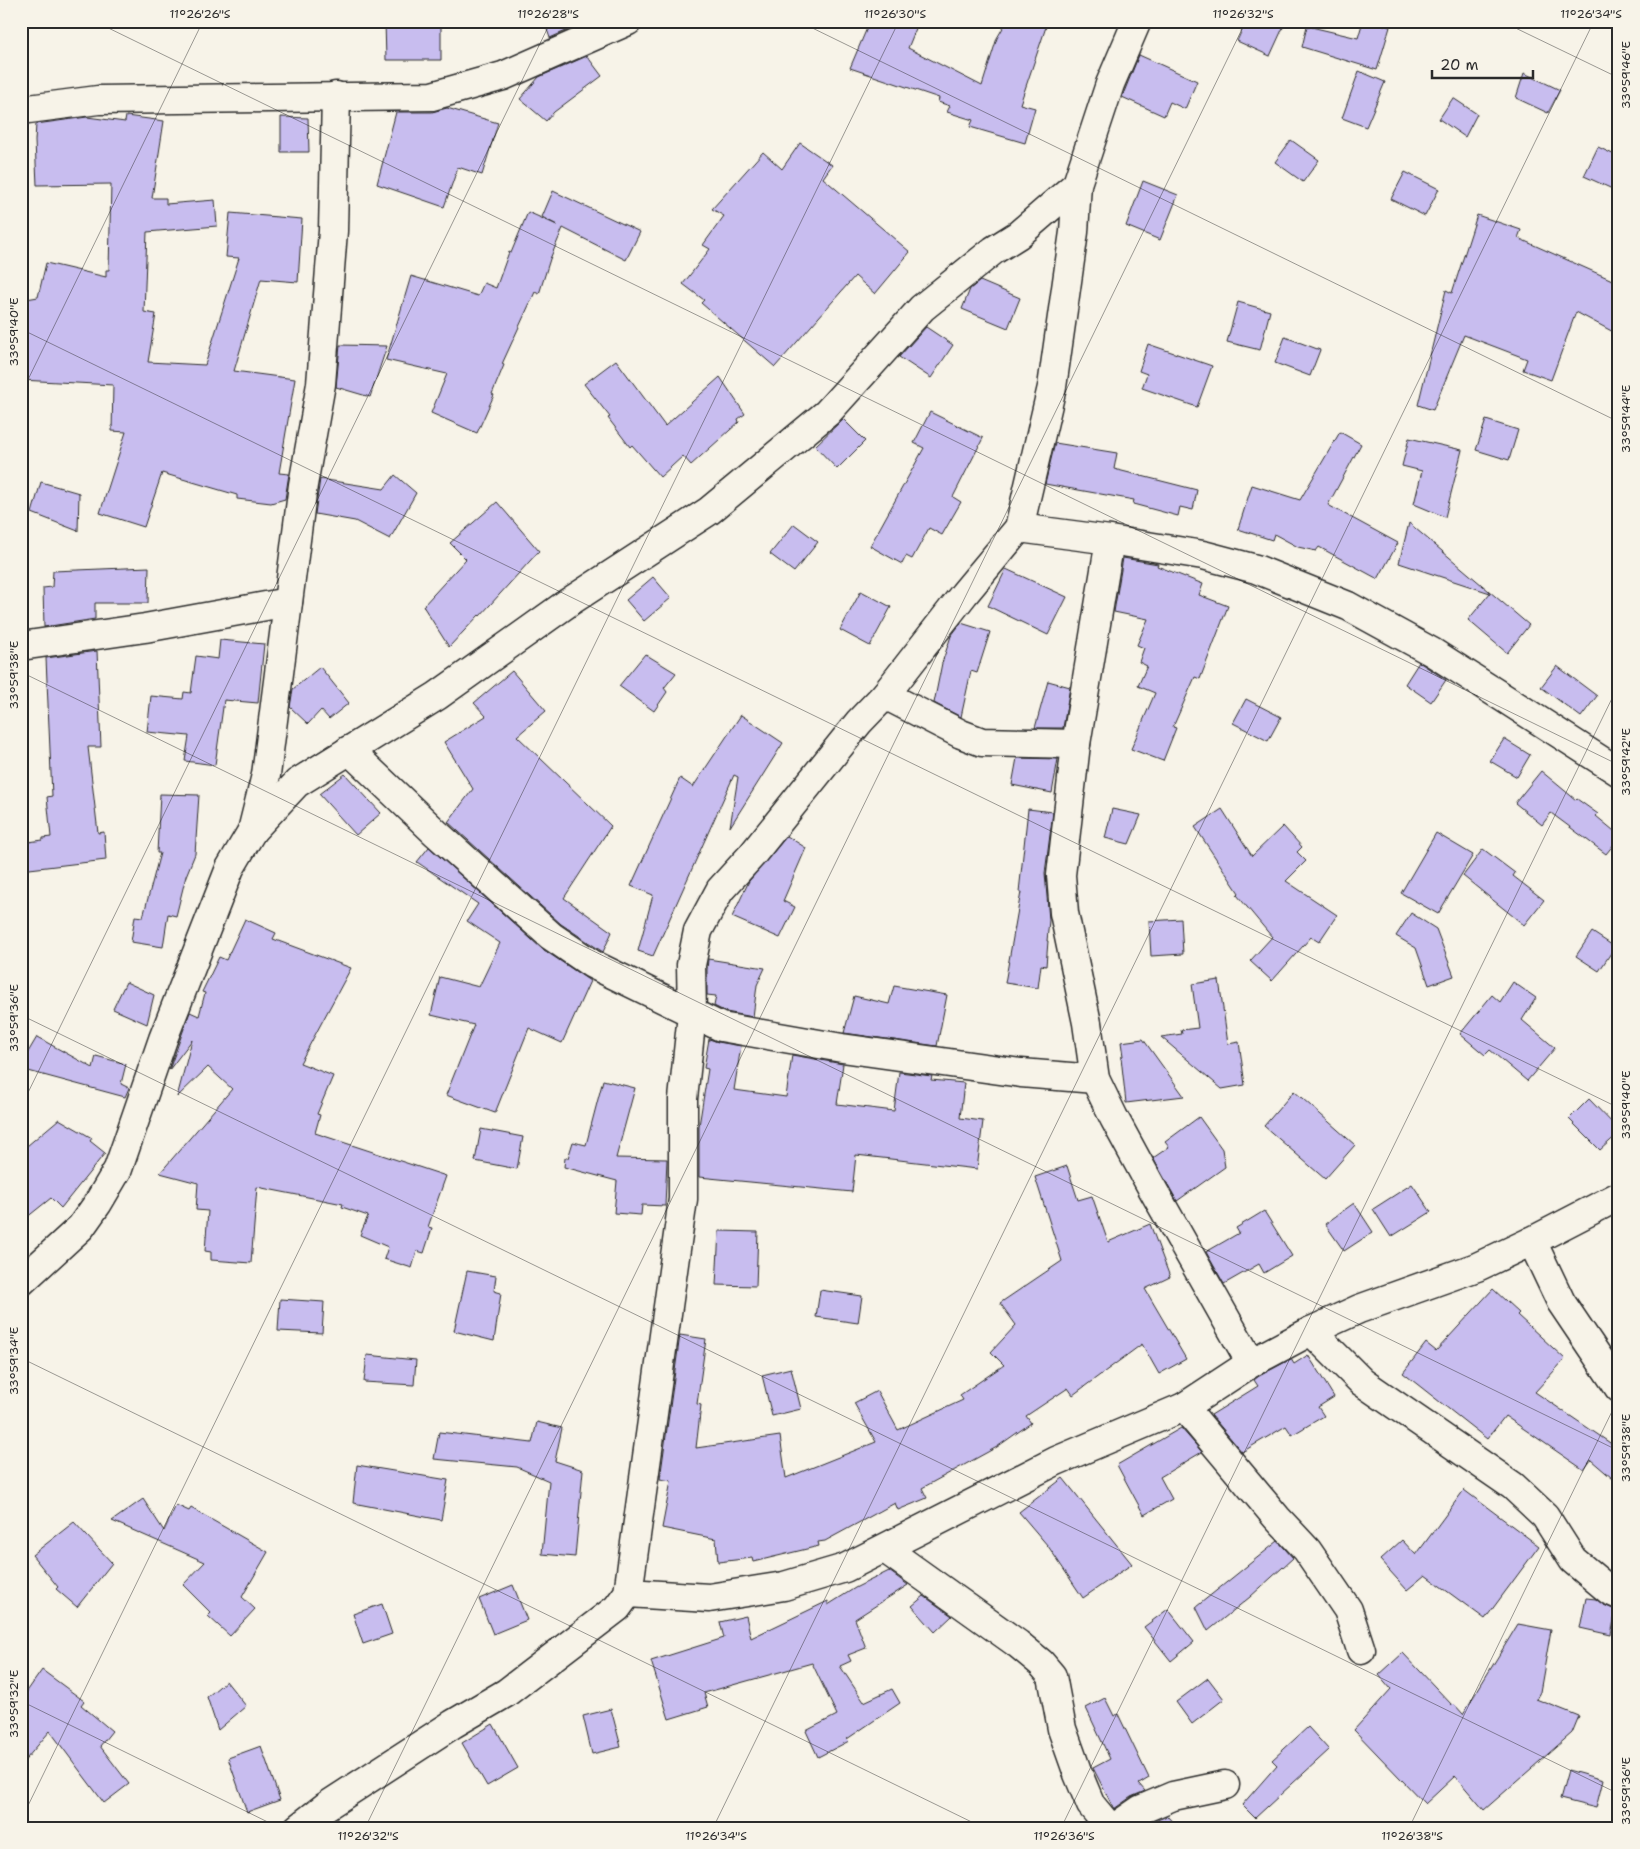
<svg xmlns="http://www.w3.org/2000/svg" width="1640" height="1849" viewBox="0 0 1640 1849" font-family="'Shantell Sans',sans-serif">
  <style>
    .building { fill: #c8bdef; stroke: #2b2b2b }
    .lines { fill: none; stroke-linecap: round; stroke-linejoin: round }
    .street-casing { stroke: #2b2b2b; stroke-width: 31 }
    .secondary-casing { stroke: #2b2b2b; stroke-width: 31 }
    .street { stroke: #f7f3e8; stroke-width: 28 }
    .secondary { stroke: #f7f3e8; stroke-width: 28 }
    .ticks { fill: none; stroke: #2b2b2b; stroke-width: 1; stroke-opacity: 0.45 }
    .neatline { fill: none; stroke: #2b2b2b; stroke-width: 2 }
    .ticks-label { font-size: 12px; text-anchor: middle; fill: #2b2b2b }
  </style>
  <rect width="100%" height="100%" fill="#f7f3e8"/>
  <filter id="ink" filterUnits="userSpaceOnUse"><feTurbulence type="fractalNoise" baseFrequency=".02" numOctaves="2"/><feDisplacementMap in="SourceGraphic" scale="10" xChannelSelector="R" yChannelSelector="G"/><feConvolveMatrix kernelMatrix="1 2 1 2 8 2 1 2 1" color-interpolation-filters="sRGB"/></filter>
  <g filter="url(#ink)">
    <g class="building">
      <polygon points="385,21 441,21 441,60 386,60"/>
      <polygon points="544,21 561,21 568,30 550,38"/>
      <polygon points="870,21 919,21 908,48 982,86 997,38 1007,21 1048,21 1020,104 1035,108 1025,143 970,127 973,120 947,112 950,106 938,102 939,98 850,68"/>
      <polygon points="1246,21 1286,21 1270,56 1237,41"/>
      <polygon points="1363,21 1372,21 1390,27 1377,70 1302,47 1307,26 1358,38"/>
      <polygon points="1139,55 1197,81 1185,109 1170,102 1164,116 1122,97"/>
      <polygon points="587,56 602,76 554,112 546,121 520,99 539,77"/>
      <polygon points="1359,71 1385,82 1366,127 1342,118"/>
      <polygon points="1524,73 1560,90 1548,113 1516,98"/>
      <polygon points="1453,98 1477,114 1465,137 1439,119"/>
      <polygon points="447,108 498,123 482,175 458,167 444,207 377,184 396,112 432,112"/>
      <polygon points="126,116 164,121 152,198 166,198 166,204 215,200 217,226 147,232 144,312 156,314 148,362 205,365 239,258 226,257 230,213 302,219 298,282 261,279 234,371 295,379 279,473 289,474 285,499 271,503 237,499 237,495 162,473 144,527 100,513 126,432 112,431 113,385 21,380 21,300 38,297 46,263 106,277 106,270 109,270 111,184 37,185 35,141 36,124 87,117 125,122"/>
      <polygon points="281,117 308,118 309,152 281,152"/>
      <polygon points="1291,140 1319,160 1303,182 1275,162"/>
      <polygon points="800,143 832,165 823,178 910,252 875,294 855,276 775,367 701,303 704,300 683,284 710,249 703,245 724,216 712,209 763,152 782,169"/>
      <polygon points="1598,147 1619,157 1619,192 1584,176"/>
      <polygon points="1405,172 1439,189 1425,216 1391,199"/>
      <polygon points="1143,181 1178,195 1160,240 1126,226"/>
      <polygon points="553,191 640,232 626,260 563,228 550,259 539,294 535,292 502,364 504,365 492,394 494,395 477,433 431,413 447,374 386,360 411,276 478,296 484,283 496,288 509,252 511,253 528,212 557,225 542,217"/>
      <polygon points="1477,215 1521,230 1518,238 1619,283 1619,335 1576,312 1551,380 1523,370 1527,359 1464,335 1433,410 1418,405 1446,290 1452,293"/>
      <polygon points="980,281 1020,298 1008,328 962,309 970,289"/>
      <polygon points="1238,302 1270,311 1260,350 1227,342"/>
      <polygon points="926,327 953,345 931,378 899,357"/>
      <polygon points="1285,337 1320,350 1310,376 1275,363"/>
      <polygon points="1148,344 1212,366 1197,407 1142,388 1147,374 1139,371"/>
      <polygon points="340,345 387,346 370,397 336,387"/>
      <polygon points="616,360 665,426 720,377 745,414 738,419 739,422 691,465 683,456 660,477 632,445 630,447 608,418 610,417 584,384"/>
      <polygon points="930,412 983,438 953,497 961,502 942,535 929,528 912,559 906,556 902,564 870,546 924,448 914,443"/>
      <polygon points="843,419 865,441 837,469 815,446"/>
      <polygon points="1486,420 1518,430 1509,460 1476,450"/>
      <polygon points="1340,432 1361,444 1328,505 1398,543 1378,579 1319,547 1316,551 1298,547 1274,534 1272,540 1238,529 1252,485 1300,500"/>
      <polygon points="1409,438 1462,450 1445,517 1414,504 1422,471 1402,466"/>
      <polygon points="1055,443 1117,453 1114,469 1197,490 1193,510 1180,507 1178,516 1133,504 1134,500 1045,484"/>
      <polygon points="395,475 416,493 390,539 355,521 315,514 320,479 384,489"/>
      <polygon points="41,482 79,493 78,531 32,513"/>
      <polygon points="497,502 539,551 480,616 479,615 449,647 423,606 466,559 450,543"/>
      <polygon points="1409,523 1529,625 1507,653 1468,620 1490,593 1399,563"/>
      <polygon points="794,524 818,542 794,572 770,554"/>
      <polygon points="1123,558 1158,564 1157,566 1203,584 1199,595 1228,606 1200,679 1195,677 1173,727 1176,728 1163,761 1131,749 1155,693 1138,686 1147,666 1139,662 1144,648 1137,645 1148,619 1114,612"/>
      <polygon points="149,567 148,603 95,603 95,619 44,627 43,588 52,587 53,571"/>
      <polygon points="1006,569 1067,597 1048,635 988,606"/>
      <polygon points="653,577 671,598 644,621 626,600"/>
      <polygon points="861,591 891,607 870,646 840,630"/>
      <polygon points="961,623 990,632 977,673 971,671 961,717 934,703 942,663 951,636"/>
      <polygon points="220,640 264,644 258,703 224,700 215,765 185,761 189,736 147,732 151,696 183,699 184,692 191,693 196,656 218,659"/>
      <polygon points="97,651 101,747 88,747 98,833 104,832 106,860 21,870 21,843 43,840 43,838 51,837 47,797 52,796 46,658"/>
      <polygon points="645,654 676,673 664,688 667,692 654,711 619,686"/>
      <polygon points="1419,662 1446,680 1431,702 1405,684"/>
      <polygon points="1557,666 1597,696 1581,717 1541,687"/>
      <polygon points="320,667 349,703 329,719 321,710 308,724 290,707 293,689"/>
      <polygon points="512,671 546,711 517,736 611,826 564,898 612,932 603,952 561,924 448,822 473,789 444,742 486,716 474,703"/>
      <polygon points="1048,681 1070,687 1063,728 1035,728"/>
      <polygon points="1246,699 1281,717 1268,741 1233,723"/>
      <polygon points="741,715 783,743 730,827 738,777 734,775 653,956 638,951 653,895 631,886 680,778 693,787"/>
      <polygon points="1504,739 1530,755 1517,777 1490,761"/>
      <polygon points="1017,758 1058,759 1052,793 1012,785"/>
      <polygon points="1541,771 1576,800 1577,799 1598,814 1596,816 1619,835 1619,838 1606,854 1551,813 1542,825 1515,803"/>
      <polygon points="345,774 381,813 356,835 319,794"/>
      <polygon points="160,794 199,795 195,854 186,876 176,916 168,914 163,947 131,942 135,916 143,917 160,853 157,853"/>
      <polygon points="1028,809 1053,812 1045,873 1049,920 1047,941 1048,941 1046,966 1041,965 1038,988 1005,983 1021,892 1019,892"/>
      <polygon points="1112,809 1141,815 1129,844 1105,838"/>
      <polygon points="1222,809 1252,856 1283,826 1302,847 1297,852 1306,861 1286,881 1337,915 1319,942 1311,937 1272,981 1250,961 1272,937 1237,895 1239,893 1195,827"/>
      <polygon points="1436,833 1473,855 1438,914 1401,893"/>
      <polygon points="787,836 806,848 783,901 795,907 780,938 732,917 749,881"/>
      <polygon points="429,847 541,948 590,981 562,1043 529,1028 495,1113 446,1095 474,1025 431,1015 440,977 479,987 500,943 467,921 478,904 417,862"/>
      <polygon points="1483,849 1515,873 1513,876 1544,900 1524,925 1463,876"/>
      <polygon points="1411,913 1436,929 1454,976 1429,985 1416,948 1396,936"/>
      <polygon points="245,919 276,933 273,939 351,968 300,1063 333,1076 317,1114 320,1115 315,1133 446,1176 428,1227 432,1228 424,1253 417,1251 412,1268 384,1259 388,1247 360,1235 368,1216 342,1207 343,1204 257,1187 251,1263 211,1260 211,1252 205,1251 208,1211 196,1210 198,1183 160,1173 232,1089 208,1067 177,1097 192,1040 169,1070 190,1012 199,1016 205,993 202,992 219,957 226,960"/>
      <polygon points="1181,919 1183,954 1151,956 1149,921"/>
      <polygon points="1592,932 1615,947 1599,971 1576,956"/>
      <polygon points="708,959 765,968 757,985 753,1017 726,1012 714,1006 716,996 707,995 707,970"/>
      <polygon points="1219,980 1228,1044 1239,1042 1245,1085 1222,1089 1161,1037 1182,1034 1181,1030 1198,1028 1192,984"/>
      <polygon points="126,982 154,995 147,1024 113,1009"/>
      <polygon points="1513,982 1536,998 1522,1020 1555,1048 1527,1081 1490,1050 1485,1055 1460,1034 1492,995 1500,1002"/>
      <polygon points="894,986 947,995 937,1046 844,1033 854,996 889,1004"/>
      <polygon points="37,1037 93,1068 96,1056 126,1064 121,1084 129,1088 125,1097 21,1069 21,1064"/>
      <polygon points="709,1039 718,1042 741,1046 734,1090 786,1097 792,1055 843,1064 837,1104 894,1111 899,1072 932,1076 931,1080 964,1083 960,1118 983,1121 977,1169 856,1155 852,1192 699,1177 699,1126 708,1069 704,1068"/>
      <polygon points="1143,1039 1184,1096 1126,1103 1121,1057 1123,1056 1121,1042"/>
      <polygon points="603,1080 635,1088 616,1158 667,1159 665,1206 642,1205 641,1215 614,1213 617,1181 564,1167 565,1158 568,1158 573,1142 586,1145"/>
      <polygon points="1294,1091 1355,1145 1325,1179 1264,1126"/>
      <polygon points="1589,1099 1619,1130 1619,1133 1600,1150 1569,1119"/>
      <polygon points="1199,1117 1222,1149 1225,1167 1177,1201 1153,1158 1169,1147 1165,1142"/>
      <polygon points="59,1119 92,1138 90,1141 105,1153 61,1208 51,1198 21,1222 21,1151"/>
      <polygon points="481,1129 523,1137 517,1169 475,1161"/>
      <polygon points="1067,1166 1078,1200 1092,1196 1108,1242 1150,1224 1170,1277 1145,1289 1186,1359 1159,1374 1142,1344 1073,1395 1068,1388 1026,1416 1031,1423 997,1447 922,1488 927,1498 898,1510 895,1503 825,1541 818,1542 819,1546 753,1562 752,1558 718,1562 716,1539 662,1528 671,1481 660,1479 680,1335 706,1339 697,1404 701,1405 696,1448 780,1436 786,1478 876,1442 854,1403 877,1391 898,1430 963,1400 960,1395 1004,1365 991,1352 1016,1325 1000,1303 1062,1261 1035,1177"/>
      <polygon points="1412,1184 1431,1212 1391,1237 1373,1209"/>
      <polygon points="1354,1203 1373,1232 1344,1251 1325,1224"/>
      <polygon points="1264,1211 1292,1256 1264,1273 1259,1264 1224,1284 1206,1252 1239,1233 1236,1228"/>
      <polygon points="719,1231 758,1232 756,1286 716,1285"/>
      <polygon points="467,1271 496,1276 494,1291 501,1293 494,1341 454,1331"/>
      <polygon points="1493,1289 1519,1313 1517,1315 1565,1359 1535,1392 1619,1449 1619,1484 1591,1460 1584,1470 1505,1416 1487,1439 1403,1373 1426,1343 1436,1351"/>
      <polygon points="820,1290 862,1296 858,1323 816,1317"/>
      <polygon points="280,1299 324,1302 322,1333 278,1331"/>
      <polygon points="367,1355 416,1360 414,1385 364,1382"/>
      <polygon points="1308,1355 1334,1397 1318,1407 1324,1416 1292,1435 1286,1426 1242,1452 1211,1415 1258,1386 1254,1380 1259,1376 1291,1359 1294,1364"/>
      <polygon points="791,1368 801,1409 772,1416 762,1375"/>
      <polygon points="537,1422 562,1428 555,1461 583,1470 575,1557 542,1554 549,1481 517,1467 434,1459 439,1432 532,1443"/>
      <polygon points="1181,1428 1202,1452 1160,1477 1172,1499 1144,1515 1117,1465"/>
      <polygon points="357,1465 448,1480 441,1520 353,1503"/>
      <polygon points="1063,1478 1132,1564 1083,1598 1048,1546 1019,1512"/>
      <polygon points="1464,1490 1539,1546 1485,1619 1425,1575 1407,1590 1380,1560 1402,1540 1416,1555"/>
      <polygon points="143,1499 164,1531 176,1505 189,1511 191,1508 268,1552 242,1597 255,1609 230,1636 208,1616 211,1613 183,1585 205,1562 112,1521"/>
      <polygon points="74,1522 112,1563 77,1607 56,1589 58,1587 32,1555"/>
      <polygon points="1278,1541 1293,1558 1250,1597 1208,1631 1196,1607"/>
      <polygon points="889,1571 908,1585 855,1619 866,1648 848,1655 851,1661 840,1666 864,1702 892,1689 900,1703 847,1739 849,1741 818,1757 806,1731 837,1715 812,1663 704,1693 708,1707 669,1719 651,1661 724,1638 720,1622 746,1616 751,1638 828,1601 828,1605 855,1588"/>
      <polygon points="513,1585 527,1620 493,1634 479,1599"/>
      <polygon points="924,1596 952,1616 935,1632 912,1606"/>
      <polygon points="1586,1598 1596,1599 1604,1605 1616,1610 1611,1635 1580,1628"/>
      <polygon points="382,1604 392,1634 363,1644 353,1614"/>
      <polygon points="1168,1609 1194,1642 1171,1661 1144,1627"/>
      <polygon points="1518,1624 1551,1630 1540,1692 1536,1699 1579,1716 1572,1733 1484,1810 1455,1776 1425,1804 1354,1730 1391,1689 1379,1675 1403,1653 1452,1705 1454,1704 1463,1714"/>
      <polygon points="42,1670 84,1701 81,1705 112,1731 100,1746 129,1784 104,1803 50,1731 21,1765 21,1700"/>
      <polygon points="1208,1678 1224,1699 1192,1724 1176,1702"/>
      <polygon points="226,1681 246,1706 218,1730 207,1697"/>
      <polygon points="1105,1698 1114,1716 1118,1714 1149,1778 1139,1784 1145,1791 1131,1797 1114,1809 1093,1768 1110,1759 1086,1708"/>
      <polygon points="611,1709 621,1747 592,1754 583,1716"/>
      <polygon points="493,1724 518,1768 487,1786 462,1743"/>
      <polygon points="1308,1727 1329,1750 1255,1818 1242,1805 1277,1765 1272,1760"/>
      <polygon points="261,1746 280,1800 247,1812 228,1758"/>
      <polygon points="1568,1770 1603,1780 1596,1808 1560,1799"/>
      <polygon points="1167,1816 1178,1828 1142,1828 1148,1824"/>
    </g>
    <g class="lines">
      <defs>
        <g id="street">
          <polyline points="21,110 98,100 432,96 503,76 628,21"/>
          <polyline points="1019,528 1110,540 1203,555 1256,569 1348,606 1432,652 1619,772"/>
          <polyline points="21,646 145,628 288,602"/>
          <polyline points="885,695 961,734 982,742 1076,744 1110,540"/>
          <polyline points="1076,744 1061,875 1064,913 1087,1023 1095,1079 1114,1118 1152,1188 1251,1363"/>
          <polyline points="349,750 436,833 551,936 592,964 721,1027 842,1048 1021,1073 1095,1079"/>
          <polyline points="252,831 266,775 303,485 321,384 333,231 336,96"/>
          <polyline points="1532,1241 1561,1302 1619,1388"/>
          <polyline points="1311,1331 1362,1382 1513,1486 1545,1516 1573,1560 1610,1591 1619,1595"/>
          <polyline points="1184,1407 1277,1518 1307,1550 1348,1610 1361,1650"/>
          <polyline points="885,1549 1018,1644 1041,1663 1052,1676 1062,1729 1078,1774 1091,1805 1110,1828"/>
          <polyline points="628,1593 709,1598 784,1586 845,1568 1056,1461 1184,1407 1251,1363 1311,1331 1359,1309 1477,1267 1532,1241 1619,1196"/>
          <polyline points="298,1828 325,1807 453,1724 506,1693 617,1608 628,1593 683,1199 683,1099 692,1014 691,965 698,931 720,890 752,855 859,722 885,695 964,594 1019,528 1052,387 1074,232 1077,184"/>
          <polyline points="1114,1828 1140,1810 1173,1796 1225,1785"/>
        </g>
        <polyline id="secondary" points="21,1282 81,1227 98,1203 118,1169 163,1039 230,868 252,831 297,783 437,696 569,602 709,511 827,413 922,308 994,250 1018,235 1077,184 1110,84 1137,21"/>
      </defs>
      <use href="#street" class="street-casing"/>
      <use href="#secondary" class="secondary-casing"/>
      <use href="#street" class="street"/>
      <use href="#secondary" class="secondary"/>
    </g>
  </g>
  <path class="ticks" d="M94,21L1619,765M798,21L1619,422M1501,21L1619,78M21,329L1619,1108M21,394L203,21M21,672L1619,1451M21,1015L1619,1794M21,1107L551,21M21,1358L984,1828M21,1701L280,1828M21,1820L899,21M365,1828L1246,21M713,1828L1594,21M1061,1828L1619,684M1409,1828L1619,1397"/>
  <rect width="1640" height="1849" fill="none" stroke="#f7f3e8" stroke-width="55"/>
  <path d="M1432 70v8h101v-8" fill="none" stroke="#2b2b2b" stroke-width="2.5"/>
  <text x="1440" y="70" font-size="15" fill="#2b2b2b" stroke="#f7f3e8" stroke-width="4" paint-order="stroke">20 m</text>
  <rect x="28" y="28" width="1584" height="1794" class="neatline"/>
  <g class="ticks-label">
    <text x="200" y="18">11°26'26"S</text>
    <text x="548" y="18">11°26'28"S</text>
    <text x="895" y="18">11°26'30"S</text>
    <text x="1243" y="18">11°26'32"S</text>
    <text x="1591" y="18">11°26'34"S</text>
    <text transform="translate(1626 75) rotate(-90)" y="4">33°59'46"E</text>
    <text transform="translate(14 332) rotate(-90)" y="4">33°59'40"E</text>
    <text transform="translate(1626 419) rotate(-90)" y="4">33°59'44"E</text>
    <text transform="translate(14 675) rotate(-90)" y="4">33°59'38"E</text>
    <text transform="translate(1626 762) rotate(-90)" y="4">33°59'42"E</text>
    <text transform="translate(14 1018) rotate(-90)" y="4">33°59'36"E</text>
    <text transform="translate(1626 1105) rotate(-90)" y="4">33°59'40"E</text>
    <text transform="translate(14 1361) rotate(-90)" y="4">33°59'34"E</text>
    <text transform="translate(1626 1448) rotate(-90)" y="4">33°59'38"E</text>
    <text transform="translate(14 1704) rotate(-90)" y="4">33°59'32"E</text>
    <text transform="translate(1626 1791) rotate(-90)" y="4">33°59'36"E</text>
    <text x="368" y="1840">11°26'32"S</text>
    <text x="716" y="1840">11°26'34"S</text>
    <text x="1064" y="1840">11°26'36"S</text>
    <text x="1412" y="1840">11°26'38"S</text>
  </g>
</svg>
